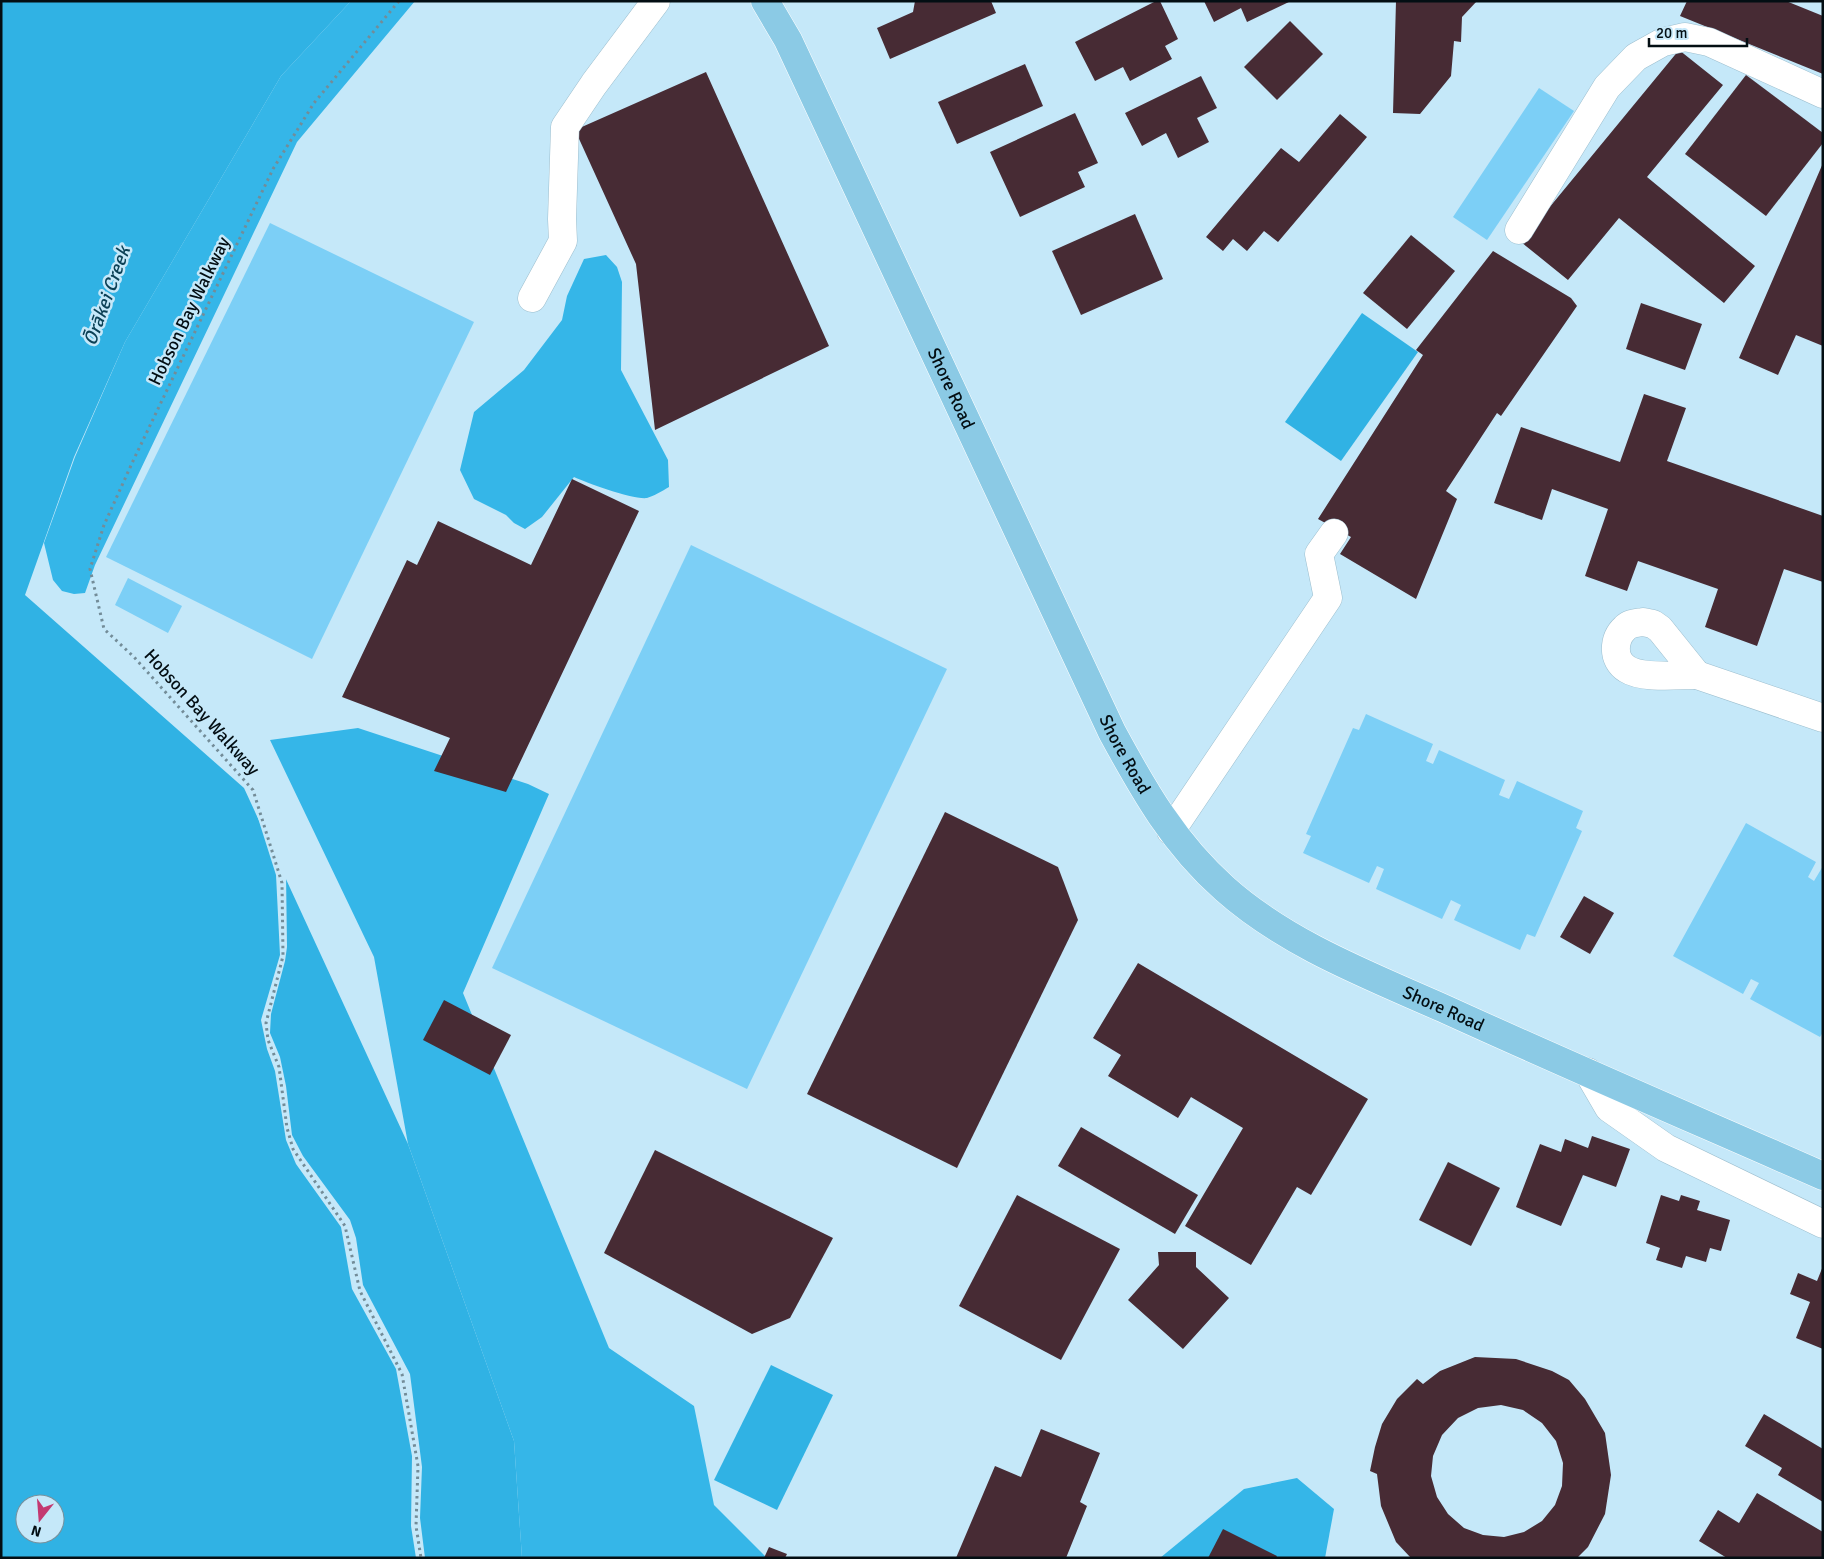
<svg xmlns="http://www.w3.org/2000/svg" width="1824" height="1559" viewBox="0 0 1824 1559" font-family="Signika,sans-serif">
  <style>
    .green { fill: #7ccff6 }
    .forest { fill: #35b6e8 }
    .water { fill: #30b2e4; fill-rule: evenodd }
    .pier { fill: #c5e8f9 }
    .building { fill: #472b34; fill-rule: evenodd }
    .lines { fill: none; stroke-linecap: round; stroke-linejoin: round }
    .minor-casing { stroke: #9cbece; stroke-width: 29 }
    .major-casing { stroke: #fff; stroke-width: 29 }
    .path { stroke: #738c98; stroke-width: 3; stroke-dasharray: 2.5 4; stroke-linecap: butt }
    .minor { stroke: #fff; stroke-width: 28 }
    .major { stroke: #8bcae5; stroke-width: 28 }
    .labels { text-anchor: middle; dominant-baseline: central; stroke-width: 5; stroke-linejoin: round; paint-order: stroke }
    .street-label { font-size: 18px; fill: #030e13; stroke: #c5e8f9 }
    .water-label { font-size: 19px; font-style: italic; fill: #0c4156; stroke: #c5e8f9 }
  </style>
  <rect width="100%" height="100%" fill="#c5e8f9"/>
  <g class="green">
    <polygon points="1539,88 1574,111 1487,240 1453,217"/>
    <polygon points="270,223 474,322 312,659 106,557"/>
    <polygon points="691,545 947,669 747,1089 492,968"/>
    <polygon points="128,578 182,606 168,633 115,605"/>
    <polygon points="1366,714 1433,744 1426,761 1433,764 1439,750 1505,780 1499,795 1509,799 1517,781 1583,811 1576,828 1582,831 1535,937 1527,934 1520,950 1454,920 1461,905 1451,900 1442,919 1376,889 1384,869 1377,866 1369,883 1303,853 1311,836 1306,834 1353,728 1359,730"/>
    <polygon points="1746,823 1816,862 1808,877 1814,881 1823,866 1823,1032 1820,1037 1750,999 1759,983 1751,979 1743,994 1673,956"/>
  </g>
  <g class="forest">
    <polygon points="351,1 415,1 297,142 95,565 85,593 74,594 62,591 53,580 44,543 75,457 125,342 281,76"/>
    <path d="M606,255L617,267L622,282L621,370L668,460L669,487C662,491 654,496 647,498C634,500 587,483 574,477L542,517L525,529L514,523L506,515L474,499L460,470L474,412L524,370L562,320L567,296L584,259Z"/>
    <polygon points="358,728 528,784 549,794 463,993 609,1348 694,1406 714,1505 767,1558 522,1558 514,1441 408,1144 374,957 270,740"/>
    <polygon points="1297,1478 1334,1509 1325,1558 1160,1558 1244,1489"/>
  </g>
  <g class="water">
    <path d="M1,1H351L281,76L125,342L74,457L25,595L244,788L408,1144L514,1441L522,1558H1ZM25,1504H55V1534H25Z"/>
    <polygon points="1362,313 1418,352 1341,461 1285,422"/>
    <polygon points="771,1365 833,1395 777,1510 714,1480"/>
  </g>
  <polygon class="pier" points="251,796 286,873 287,947 285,961 271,1014 270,1033 280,1057 286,1086 292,1135 303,1156 350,1220 356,1238 363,1285 410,1374 422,1467 420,1518 425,1558 416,1558 411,1526 412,1456 396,1369 352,1289 341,1227 296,1164 286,1140 275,1071 267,1049 261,1020 280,955 276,875"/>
  <g class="building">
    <polygon points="915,1 991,1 996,13 890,59 877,28 913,12"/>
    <polygon points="1156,1 1160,1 1178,39 1165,46 1172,59 1130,81 1123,67 1095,81 1075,42"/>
    <polygon points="1204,1 1291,1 1247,22 1241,8 1214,22"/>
    <polygon points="1396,1 1477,1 1462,17 1461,42 1454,41 1451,76 1420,114 1393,113"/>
    <polygon points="1687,1 1786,1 1823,16 1823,74 1680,16"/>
    <polygon points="1290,21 1323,54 1277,100 1244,67"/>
    <polygon points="1679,50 1723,85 1647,177 1755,266 1724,303 1619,218 1568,280 1521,242"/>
    <polygon points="1025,64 1043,106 957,144 938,102"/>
    <polygon points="706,72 829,346 655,430 636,264 575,130"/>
    <polygon points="1746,75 1823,133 1823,143 1766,216 1685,154"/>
    <polygon points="1201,76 1217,108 1197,118 1209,142 1178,158 1166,133 1142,146 1125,113"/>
    <polygon points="1075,113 1098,163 1078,172 1085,187 1020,217 990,152"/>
    <polygon points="1340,114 1367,137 1278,242 1264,231 1247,251 1233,239 1223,251 1206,237 1281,148 1299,162"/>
    <polygon points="1823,163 1823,346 1796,335 1778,375 1739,358"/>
    <polygon points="1135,214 1163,279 1081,315 1052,251"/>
    <polygon points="1411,235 1455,271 1407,329 1363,293"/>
    <polygon points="1493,251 1571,298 1577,306 1501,416 1497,413 1446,491 1457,499 1416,599 1340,554 1351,537 1318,519 1423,355 1416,350"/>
    <polygon points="1641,303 1702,324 1685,370 1626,349"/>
    <polygon points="1644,394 1686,408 1667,461 1823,516 1823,582 1784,569 1757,646 1705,627 1718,589 1638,561 1627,591 1585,576 1608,509 1552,489 1542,520 1494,503 1521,427 1620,462"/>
    <polygon points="572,479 639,511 506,792 434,771 450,738 342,697 407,560 417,565 438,521 531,565"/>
    <polygon points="945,812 1058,867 1078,920 957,1168 807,1094"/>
    <polygon points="1584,896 1614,913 1590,954 1560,937"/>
    <polygon points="1138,963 1368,1099 1311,1195 1297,1187 1251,1265 1185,1226 1243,1128 1191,1097 1178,1118 1108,1076 1121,1055 1093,1038"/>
    <polygon points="444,1000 511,1035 490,1075 423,1040"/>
    <polygon points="1081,1127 1198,1195 1175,1234 1058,1166"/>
    <polygon points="1592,1136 1630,1149 1616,1187 1583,1175 1561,1226 1516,1207 1540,1144 1561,1152 1565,1139 1588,1148"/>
    <polygon points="655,1150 833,1238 790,1318 752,1334 604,1253"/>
    <polygon points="1448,1162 1500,1188 1471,1246 1419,1220"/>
    <polygon points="1017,1195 1120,1249 1061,1360 959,1306"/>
    <polygon points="1661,1195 1679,1201 1681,1195 1700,1201 1697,1210 1730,1220 1721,1251 1710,1248 1706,1262 1686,1256 1682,1268 1656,1260 1660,1248 1646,1243"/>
    <polygon points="1158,1252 1196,1252 1196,1267 1229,1298 1183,1349 1128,1300 1159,1265"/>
    <polygon points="1823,1266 1823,1349 1796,1338 1810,1302 1790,1294 1798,1273 1817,1281"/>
    <path d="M1475,1357L1516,1359L1552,1371L1569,1380L1585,1399L1605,1433L1611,1475L1605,1514L1588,1547L1577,1558H1411L1396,1542L1381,1506L1377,1474L1370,1471L1375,1447L1382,1424L1397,1399L1417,1379L1423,1384L1440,1371ZM1501,1405L1523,1410L1542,1423L1556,1441L1563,1463L1562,1486L1555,1505L1542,1521L1524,1532L1504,1537L1483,1535L1464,1528L1448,1514L1437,1497L1431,1476L1433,1456L1442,1435L1458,1418L1478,1408Z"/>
    <polygon points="1764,1414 1823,1449 1823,1502 1778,1475 1782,1468 1745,1446"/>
    <polygon points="1041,1429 1100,1453 1080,1502 1087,1506 1066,1558 956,1558 995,1466 1021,1477"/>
    <polygon points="1757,1493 1823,1532 1823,1558 1727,1558 1699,1541 1718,1510 1739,1523"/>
    <polygon points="1223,1529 1277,1556 1276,1558 1208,1558"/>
    <polygon points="769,1547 787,1554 785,1558 764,1558"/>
  </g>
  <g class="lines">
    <defs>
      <g id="minor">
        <polyline points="1519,230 1607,87 1636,57 1663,42 1685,37 1709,42 1823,94"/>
        <polyline points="532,298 563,241 562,219 565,127 594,84 656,1"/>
        <path d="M1643,622L1653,624L1660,629L1697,675C1679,675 1642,679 1627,669C1612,660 1613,639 1625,628C1630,623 1637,623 1643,622Z"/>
        <polyline points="1697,675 1823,718"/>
        <polyline points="1171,831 1328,598 1319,554 1334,533"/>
        <polyline points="1588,1072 1609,1108 1666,1148 1823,1224"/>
      </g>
      <g id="major">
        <path id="s1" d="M765,1L788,40L1112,732C1144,791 1174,844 1225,889C1288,945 1371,976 1447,1010C1572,1067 1698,1121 1823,1176"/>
      </g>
    </defs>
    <use href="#minor" class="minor-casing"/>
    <use href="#major" class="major-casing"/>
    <polyline class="path" points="399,1 314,103 273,169 133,461 104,525 90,569 104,629 134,657 253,790 282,883 283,956 266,1023 268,1040 279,1067 287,1128 293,1149 345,1226 360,1291 402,1374 418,1466 416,1526 421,1558"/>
    <use href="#minor" class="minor"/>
    <use href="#major" class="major"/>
  </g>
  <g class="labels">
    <g class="street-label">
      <text transform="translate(189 311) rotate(-64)">Hobson Bay Walkway</text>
      <text stroke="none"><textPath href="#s1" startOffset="430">Shore Road</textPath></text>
      <text transform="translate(202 712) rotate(48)">Hobson Bay Walkway</text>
      <text stroke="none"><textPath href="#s1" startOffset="835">Shore Road</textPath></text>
      <text stroke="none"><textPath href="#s1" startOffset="1254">Shore Road</textPath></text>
    </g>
    <g class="water-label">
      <text transform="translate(107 296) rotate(-70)">Ōrākei Creek</text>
    </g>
  </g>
  <rect width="1824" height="1559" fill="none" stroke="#030e13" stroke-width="5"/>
  <g transform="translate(40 1519) rotate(197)"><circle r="24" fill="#c5e8f9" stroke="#77919d"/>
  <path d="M0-4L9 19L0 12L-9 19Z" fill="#c33971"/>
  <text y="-8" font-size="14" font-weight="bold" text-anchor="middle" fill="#030e13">N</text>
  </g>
  <path d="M1649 38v8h98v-8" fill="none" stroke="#030e13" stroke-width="2.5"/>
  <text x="1656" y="38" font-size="15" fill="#030e13" stroke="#c5e8f9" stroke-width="4" paint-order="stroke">20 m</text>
</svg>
